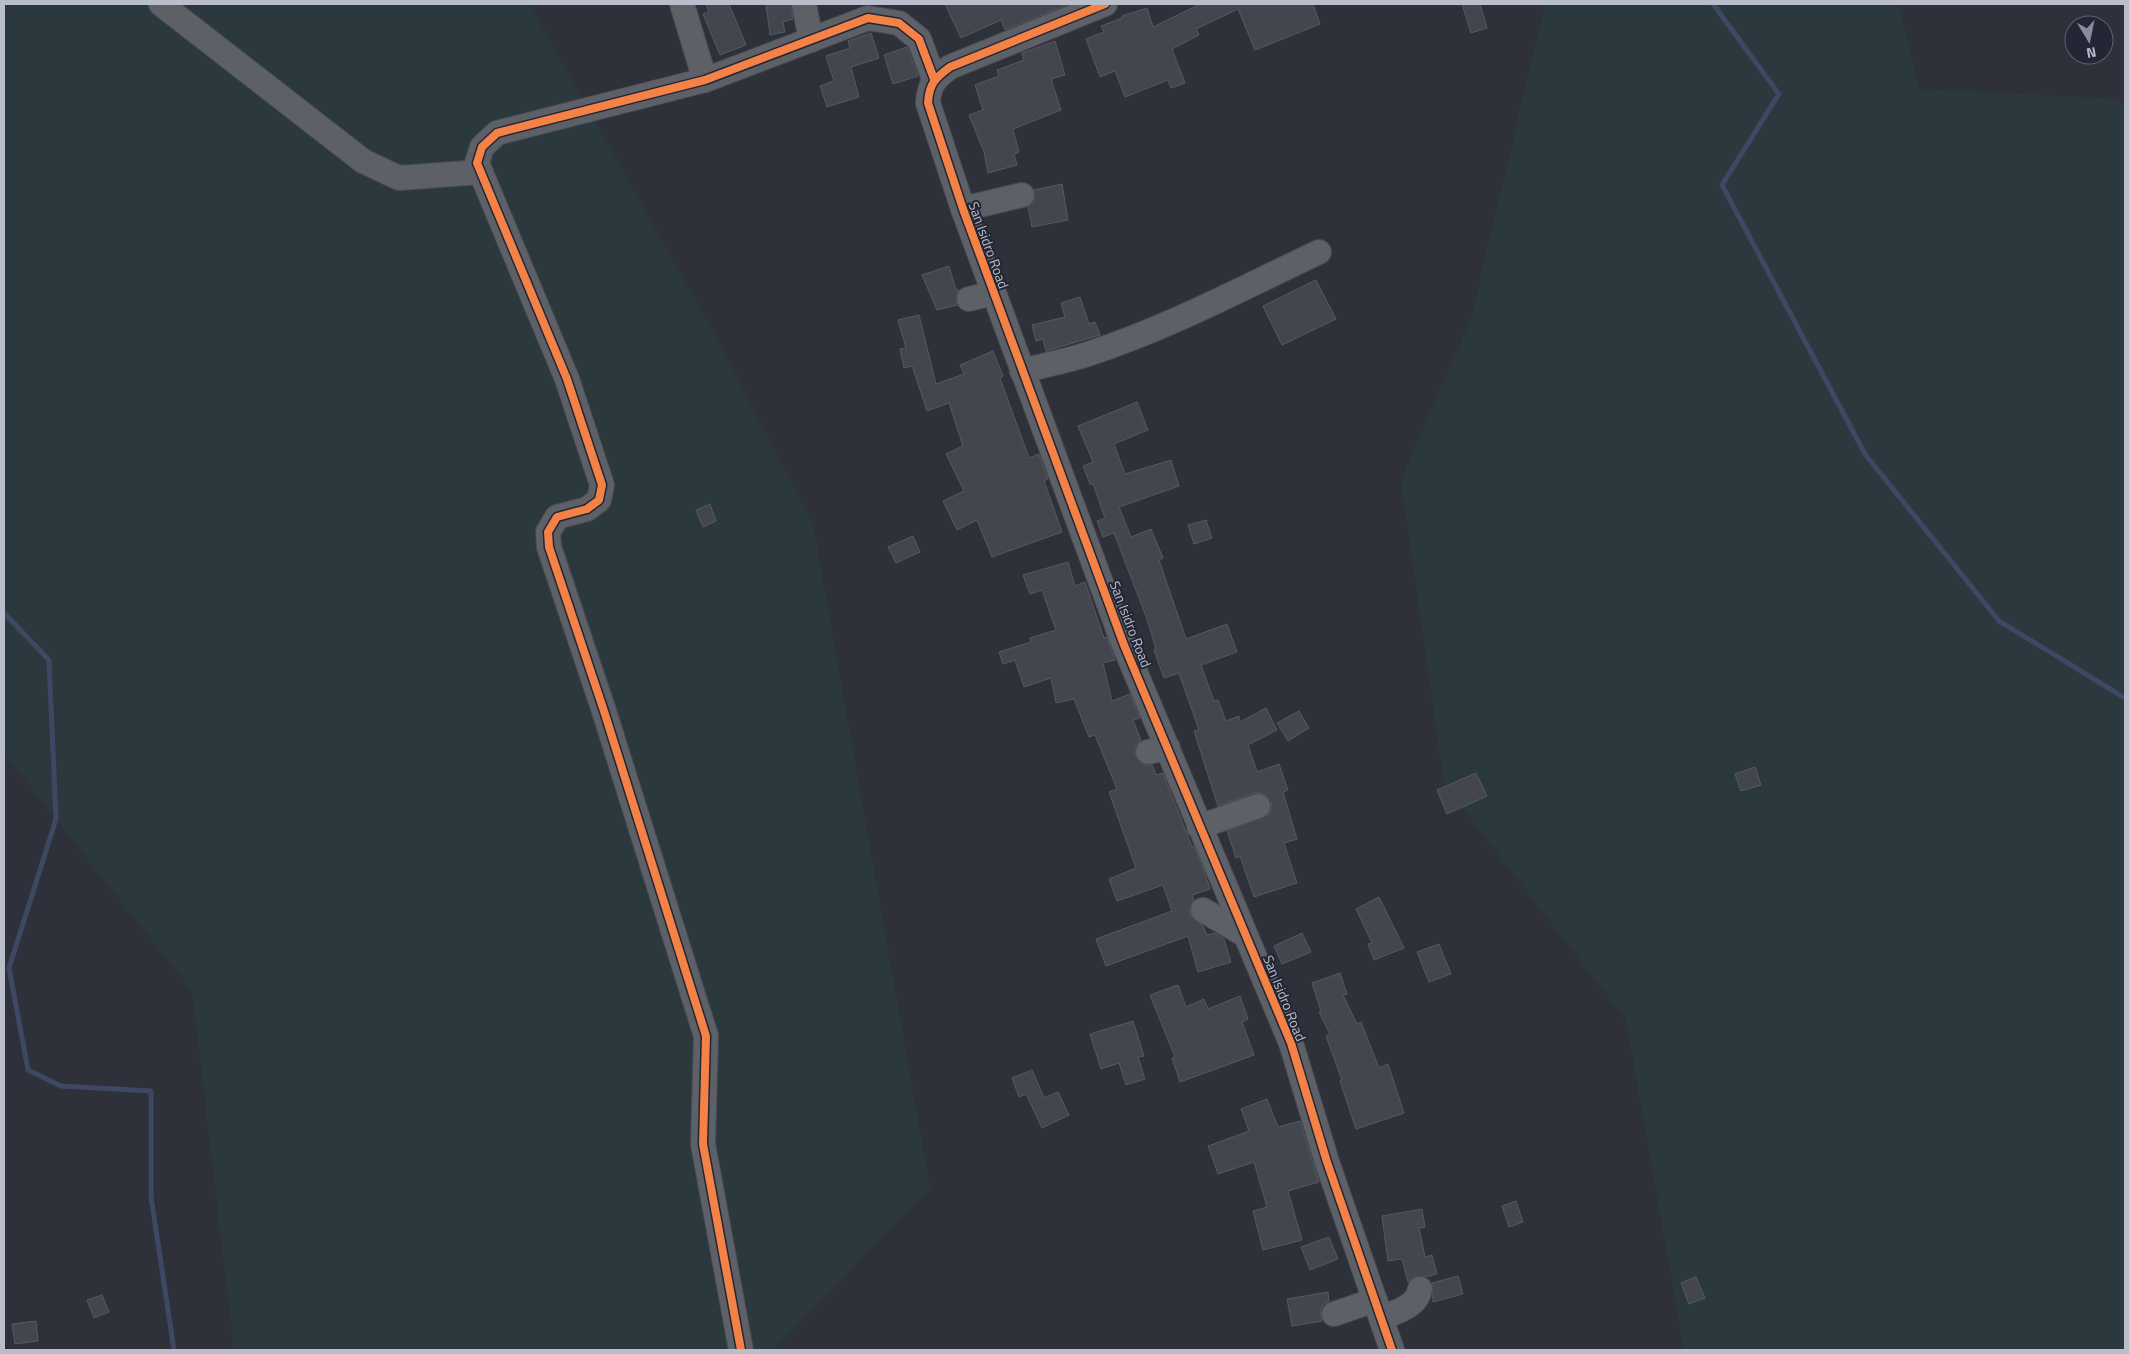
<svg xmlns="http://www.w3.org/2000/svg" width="2129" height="1354" viewBox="0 0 2129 1354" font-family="'Titillium Web',sans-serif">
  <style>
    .green { fill: #2b393f }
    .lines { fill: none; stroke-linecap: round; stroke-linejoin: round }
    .stream { stroke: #3f4863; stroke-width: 5 }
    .building { fill: #43464e; stroke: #575962 }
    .minor-casing { stroke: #4a4c53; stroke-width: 26 }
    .minor { stroke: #5e6068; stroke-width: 24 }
    .cycleway-casing { stroke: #222635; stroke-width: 11 }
    .cycleway { stroke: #f48246; stroke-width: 8 }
    .labels { text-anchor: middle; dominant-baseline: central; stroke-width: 4; stroke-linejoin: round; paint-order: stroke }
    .street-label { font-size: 14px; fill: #babdca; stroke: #222635 }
  </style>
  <rect width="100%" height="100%" fill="#2e313a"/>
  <g class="green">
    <polygon points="4,4 529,4 720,344 813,524 930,1188 773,1350 234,1350 192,990 4,754"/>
    <polygon points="1545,4 1899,4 1919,89 2120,99 2125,105 2125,1350 1684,1350 1626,1020 1444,784 1401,480 1471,318"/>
  </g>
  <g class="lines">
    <g class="stream">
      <polyline points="1713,4 1779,94 1722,185 1865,454 1999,621 2125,698"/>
      <polyline points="4,613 49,660 56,819 9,968 28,1070 61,1086 151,1091 151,1197 174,1350"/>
    </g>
  </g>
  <g class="building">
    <polygon points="706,4 729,4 746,45 720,55 703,14 709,12"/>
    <polygon points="766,4 791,4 793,19 783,22 785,32 770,35"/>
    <polygon points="945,4 1069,4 1005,30 1001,20 961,38"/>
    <polygon points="1200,4 1313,4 1320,24 1255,50 1238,9 1196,29 1199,35 1172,49 1185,83 1171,88 1168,80 1125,97 1115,71 1100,77 1086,39 1104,32 1101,26 1122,18 1122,16 1147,8 1153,27"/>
    <polygon points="1462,4 1480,4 1487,28 1471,33"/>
    <polygon points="871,33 879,58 851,67 859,97 827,107 820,86 834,81 826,56 850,48 848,41"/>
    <polygon points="1055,41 1065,75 1051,79 1061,110 1013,129 1019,152 1014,154 1017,165 988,173 984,152 969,115 983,110 975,85 999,76 997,70 1024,60 1022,53"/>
    <polygon points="907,47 918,76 893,84 884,55"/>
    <polygon points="1062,184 1068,220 1032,227 1028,207 1035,199 1034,190"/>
    <polygon points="949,266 956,290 959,290 956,296 957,305 937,310 922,275"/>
    <polygon points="1316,280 1336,319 1282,345 1263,306"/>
    <polygon points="1080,297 1089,324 1095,322 1100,335 1046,351 1043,339 1036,341 1032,325 1065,317 1061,303"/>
    <polygon points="919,315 936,384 964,374 960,365 993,351 1003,376 1000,378 1029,458 1039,454 1048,479 1044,481 1062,532 992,557 977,520 957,530 943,501 964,491 946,454 963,446 949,403 927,411 912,366 904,368 900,349 906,348 898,320"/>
    <polygon points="1137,402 1148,430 1114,444 1125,474 1171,460 1179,486 1119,507 1131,537 1151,529 1163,558 1159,560 1186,639 1227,624 1237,652 1201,665 1214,701 1218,700 1226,721 1239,716 1240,722 1266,708 1277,730 1248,745 1257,772 1279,764 1288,790 1283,792 1297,839 1284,843 1297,883 1254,897 1240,856 1236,858 1227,831 1268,815 1272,808 1271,801 1261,793 1254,793 1218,806 1194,731 1199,730 1179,673 1164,678 1154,650 1156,649 1147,619 1114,533 1103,537 1097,521 1105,518 1093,484 1090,484 1083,466 1093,462 1078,426"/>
    <polygon points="710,504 716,521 703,527 696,510"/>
    <polygon points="1206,520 1212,538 1194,544 1188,525"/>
    <polygon points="913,536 920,552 896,563 888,547"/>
    <polygon points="1068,562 1075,586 1085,582 1104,638 1107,637 1115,660 1103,663 1112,701 1130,694 1140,718 1133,720 1141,740 1135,747 1135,755 1143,765 1152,765 1156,775 1163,773 1192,847 1194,846 1204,870 1210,889 1192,895 1194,900 1189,909 1191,916 1203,926 1207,935 1215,933 1224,939 1231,962 1198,972 1188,936 1106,966 1096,939 1172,911 1163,885 1117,901 1109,879 1136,868 1109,792 1117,789 1095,735 1089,737 1074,699 1056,703 1051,678 1024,687 1015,660 1003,664 999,652 1031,642 1030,638 1056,630 1042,590 1030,594 1023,575"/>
    <polygon points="1299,711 1309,728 1288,741 1277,723"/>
    <polygon points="1755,767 1761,785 1741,791 1735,774"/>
    <polygon points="1476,773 1487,796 1447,814 1437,790"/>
    <polygon points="1379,897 1404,948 1374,960 1368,944 1372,943 1356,909"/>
    <polygon points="1302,933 1311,952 1282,964 1274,946"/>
    <polygon points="1439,944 1451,974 1429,982 1417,952"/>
    <polygon points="1340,973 1347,994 1343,995 1357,1024 1361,1022 1379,1068 1388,1064 1404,1113 1356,1129 1340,1081 1342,1080 1326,1036 1330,1034 1319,1012 1321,1011 1312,983"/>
    <polygon points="1178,985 1186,1007 1204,999 1208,1009 1240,996 1248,1019 1242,1022 1254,1055 1180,1082 1172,1058 1175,1057 1150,995"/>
    <polygon points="1133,1021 1144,1056 1138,1057 1145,1079 1126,1085 1119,1063 1101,1069 1090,1034"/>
    <polygon points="1032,1070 1044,1098 1058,1092 1069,1115 1042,1128 1026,1094 1019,1097 1012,1078"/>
    <polygon points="1267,1099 1278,1127 1300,1121 1319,1182 1288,1191 1302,1240 1263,1250 1253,1211 1267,1207 1254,1162 1218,1174 1208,1146 1249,1131 1241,1109"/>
    <polygon points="1516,1201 1523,1222 1509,1227 1502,1206"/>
    <polygon points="1422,1209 1425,1227 1419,1228 1425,1257 1432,1255 1437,1274 1426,1277 1416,1276 1408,1282 1402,1259 1388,1261 1382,1216"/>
    <polygon points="1329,1237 1338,1259 1310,1270 1301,1247"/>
    <polygon points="1458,1276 1463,1294 1433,1302 1432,1283"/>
    <polygon points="1696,1277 1705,1298 1689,1304 1681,1283"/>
    <polygon points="1328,1292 1329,1301 1323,1305 1320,1312 1322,1321 1292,1326 1287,1299"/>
    <polygon points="102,1295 109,1312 94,1318 87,1300"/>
    <polygon points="36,1321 38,1341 15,1344 12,1324"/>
  </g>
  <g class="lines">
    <defs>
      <g id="minor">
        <polyline points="161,4 363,161 399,178 481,172"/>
        <polyline points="682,4 705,80"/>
        <polyline points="804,4 811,40"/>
        <path d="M1105,4L950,67C935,78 929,84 928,103L963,209L1124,645L1291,1043L1327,1162L1392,1350"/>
        <polyline points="963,209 1022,195"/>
        <polyline points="969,299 993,293"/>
        <path d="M1022,371C1044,365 1067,361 1088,354C1168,328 1243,288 1319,252"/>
        <polyline points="1148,752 1168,748"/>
        <polyline points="1199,827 1258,806"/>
        <polyline points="1203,910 1245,935"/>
        <polyline points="1334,1314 1375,1300"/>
        <path d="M1382,1318C1397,1311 1417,1307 1420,1289"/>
        <polyline points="741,1350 703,1144 706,1036 604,711 549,547 548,532 557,517 587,509 599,500 602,485 567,379 477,163 482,147 497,133 705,80 868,18 899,23 919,39 934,79"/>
      </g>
    </defs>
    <use href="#minor" class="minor-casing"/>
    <use href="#minor" class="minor"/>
    <defs>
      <g id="cycleway">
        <path d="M1105,4L950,67C935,78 929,84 928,103L963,209L1124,645L1291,1043L1327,1162L1392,1350"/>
        <polyline points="741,1350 703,1144 706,1036 604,711 549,547 548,532 557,517 587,509 599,500 602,485 567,379 477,163 482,147 497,133 705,80 868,18 899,23 919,39 934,79"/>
      </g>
    </defs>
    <use href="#cycleway" class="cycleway-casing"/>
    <use href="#cycleway" class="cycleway"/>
  </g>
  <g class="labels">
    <g class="street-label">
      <text transform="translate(989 245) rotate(70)">San Isidro Road</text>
      <text transform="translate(1131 624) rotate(69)">San Isidro Road</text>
      <text transform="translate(1285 998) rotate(68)">San Isidro Road</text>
    </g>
  </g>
  <rect width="2129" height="1354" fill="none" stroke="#babdca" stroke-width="10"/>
  <g transform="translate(2089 40) rotate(170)"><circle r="24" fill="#222635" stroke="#5f6271"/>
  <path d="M0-4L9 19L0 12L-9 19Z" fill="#898c98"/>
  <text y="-8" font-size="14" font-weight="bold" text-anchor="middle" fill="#babdca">N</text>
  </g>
</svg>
